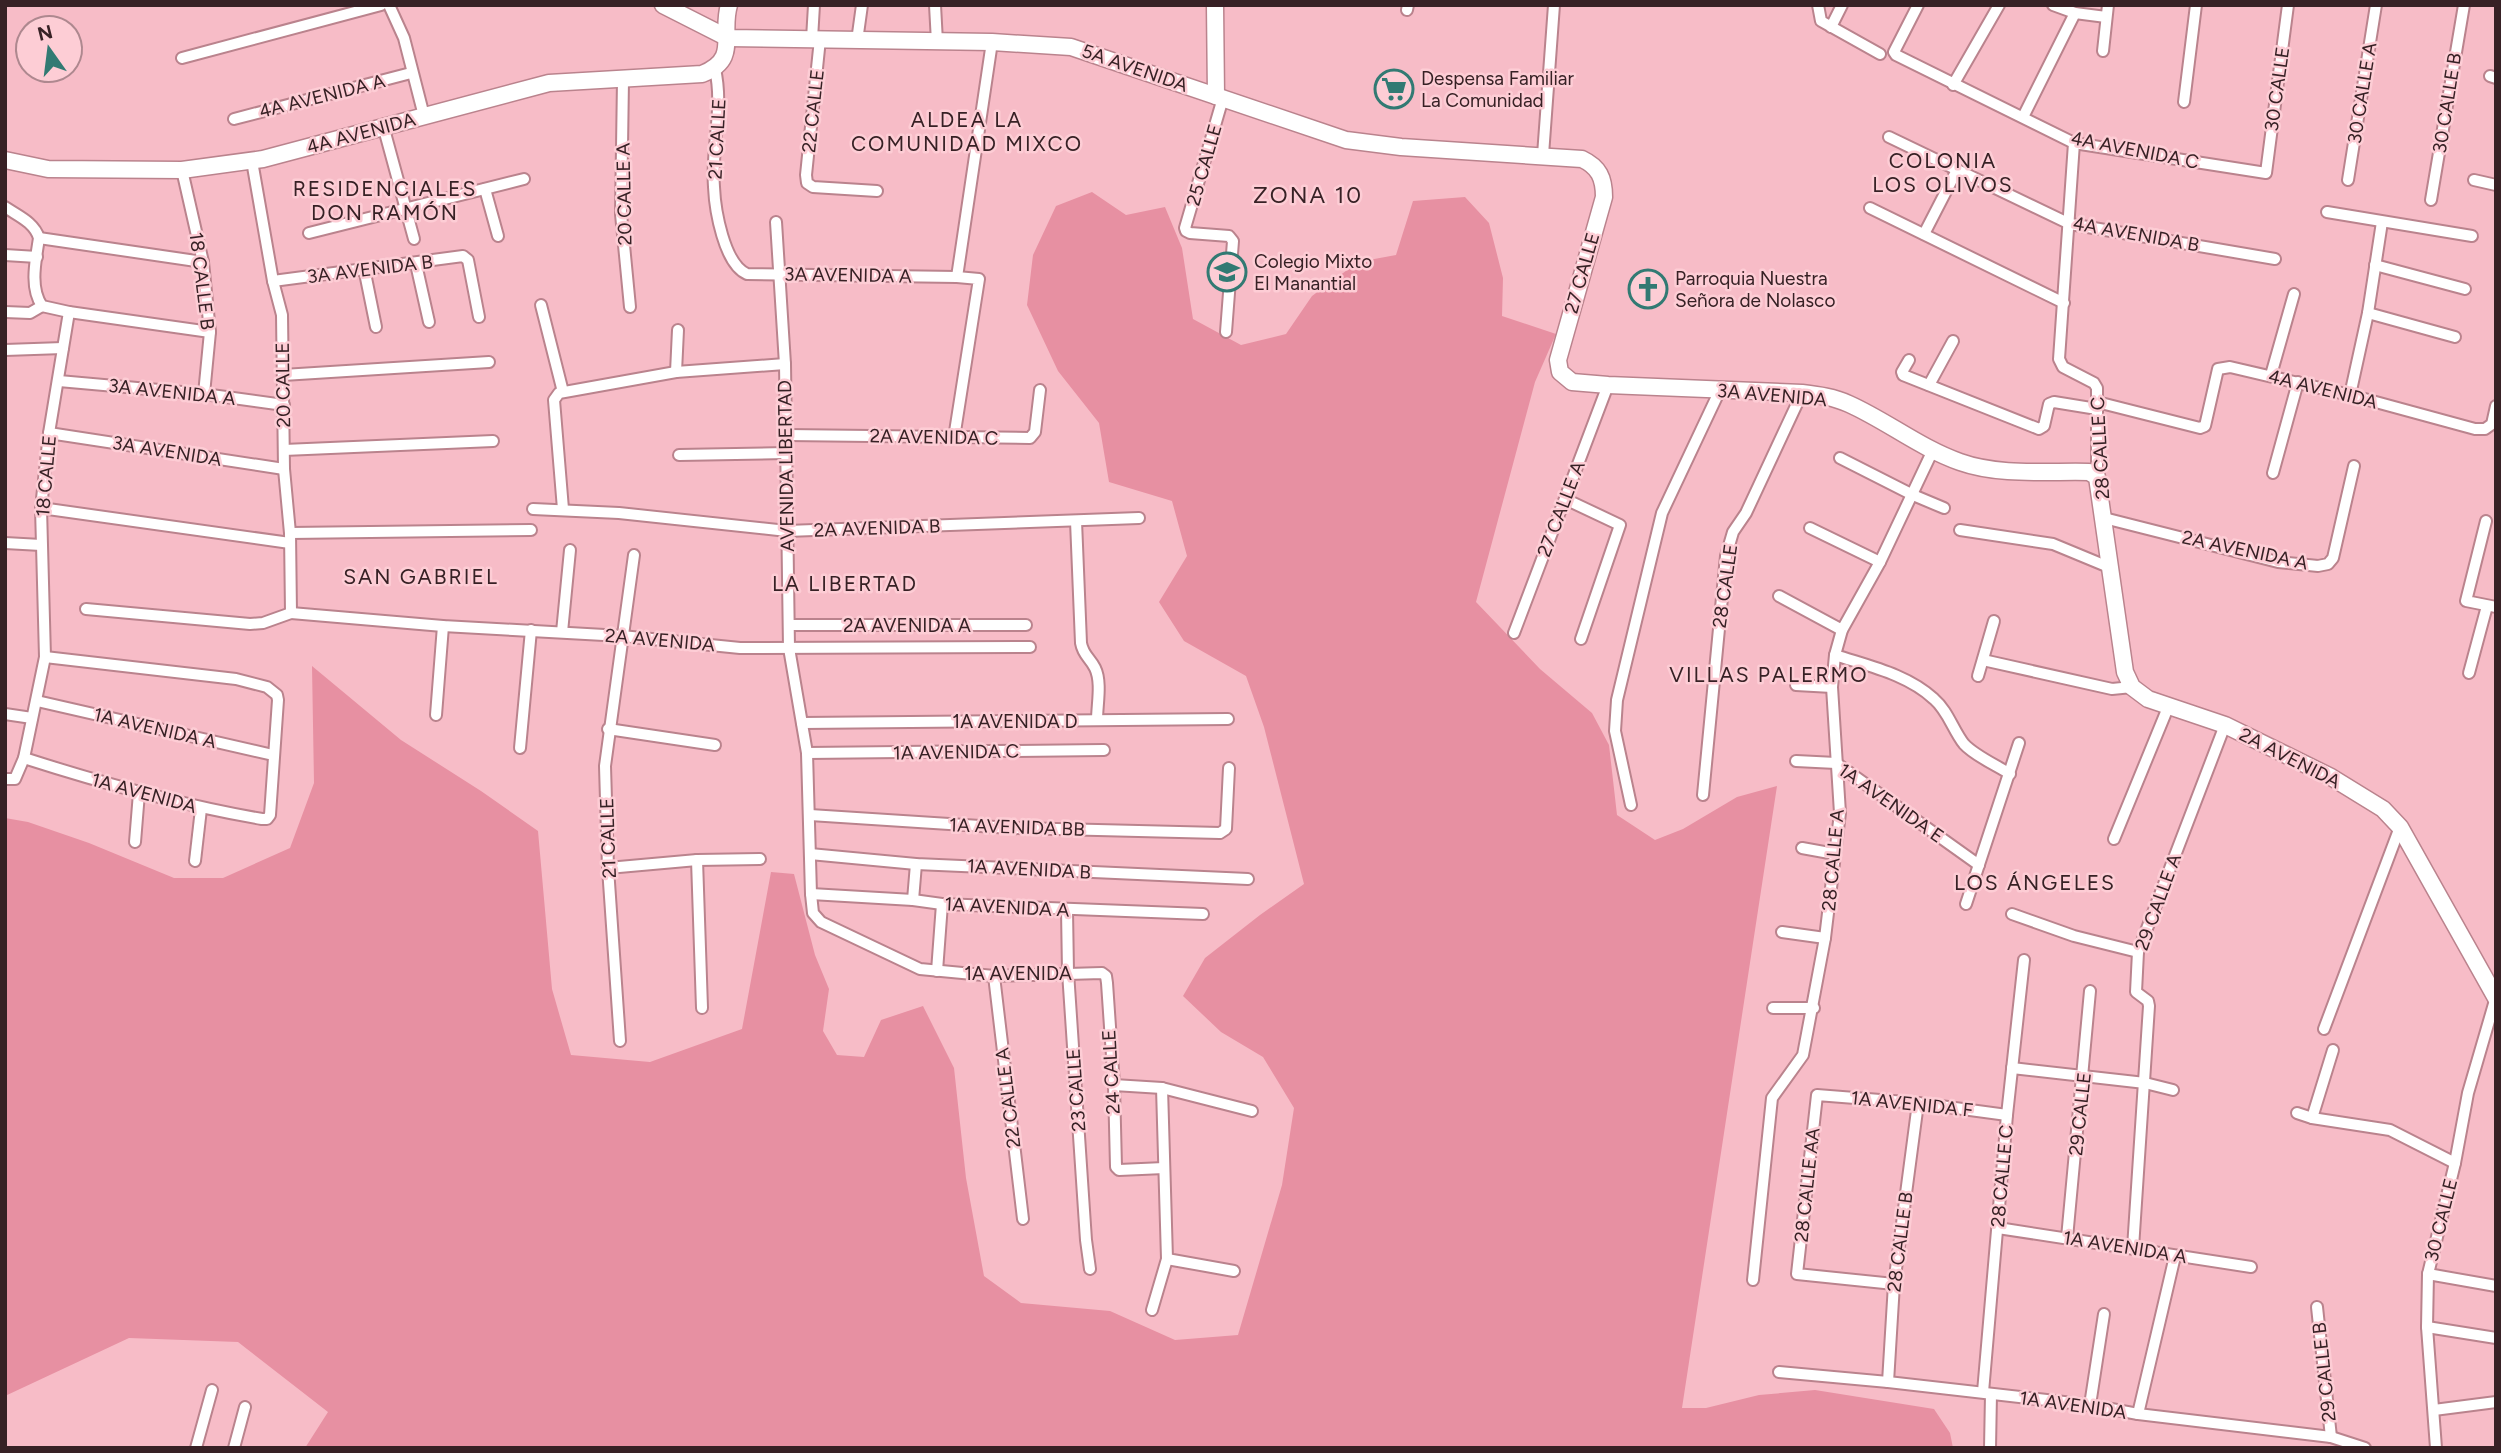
<svg xmlns="http://www.w3.org/2000/svg" width="2501" height="1453" viewBox="0 0 2501 1453" font-family="Figtree,sans-serif">
  <style>
    .green { fill: #e790a2 }
    .lines { fill: none; stroke-linecap: round; stroke-linejoin: round }
    .street-casing { stroke: #ba838d; stroke-width: 14 }
    .secondary-casing { stroke: #ba838d; stroke-width: 19 }
    .street { stroke: #fff; stroke-width: 10 }
    .secondary { stroke: #fff; stroke-width: 16 }
    .labels { text-anchor: middle; dominant-baseline: central; stroke-width: 5; stroke-linejoin: round; paint-order: stroke }
    .street-label { font-size: 19px; fill: #372125; stroke: #fdcdd5 }
    .poi-label { font-size: 19px; fill: #372125; stroke: #fdcdd5; text-anchor: start }
    .neighbourhood-label { font-size: 21px; letter-spacing: 2px; fill: #372125; stroke: #fdcdd5 }
    .quarter-label { font-size: 23px; letter-spacing: 2px; fill: #372125; stroke: #fdcdd5 }
  </style>
  <rect width="100%" height="100%" fill="#f7bcc7"/>
  <polygon class="green" points="1092,192 1126,215 1165,207 1182,248 1193,319 1241,345 1286,334 1312,296 1358,262 1396,255 1413,201 1465,197 1489,223 1503,278 1502,316 1556,334 1535,382 1476,602 1540,669 1592,713 1609,745 1617,815 1655,840 1683,829 1737,797 1777,786 1682,1408 1706,1408 1759,1395 1815,1390 1934,1409 1950,1433 1953,1448 305,1448 328,1412 238,1342 129,1338 5,1396 5,818 28,822 89,843 174,878 223,878 290,848 314,783 312,666 401,740 481,791 538,831 552,989 571,1055 650,1062 742,1029 771,872 794,874 815,955 829,989 823,1031 837,1055 864,1057 881,1020 923,1006 954,1068 966,1178 984,1276 1021,1303 1110,1311 1175,1340 1238,1335 1282,1185 1294,1108 1263,1057 1221,1032 1183,996 1205,958 1260,915 1304,884 1264,727 1246,676 1184,641 1159,602 1187,556 1172,501 1109,482 1099,423 1058,371 1027,305 1033,255 1056,206"/>
  <g class="lines">
    <defs>
      <g id="street">
        <polyline points="389,5 404,38 424,116"/>
        <polyline points="935,5 937,42"/>
        <polyline points="1818,5 1821,21 1880,54"/>
        <polyline points="1918,5 1894,52 1896,55 2074,143 2266,173 2288,5"/>
        <polyline points="2053,5 2075,13 2106,17"/>
        <polyline points="1407,10 1408,5"/>
        <polyline points="1831,27 1842,5"/>
        <polyline points="812,39 814,5"/>
        <polyline points="820,39 806,175 807,183 813,187 877,191"/>
        <polyline points="857,41 862,5"/>
        <polyline points="2103,51 2108,5"/>
        <polyline points="182,58 381,5"/>
        <path d="M715,69C724,108 711,147 714,187C715,210 724,264 747,274L957,277L979,279L954,438"/>
        <polyline points="2490,76 2496,78"/>
        <polyline points="623,80 621,214 630,307"/>
        <polyline points="1953,85 1999,5"/>
        <polyline points="1223,98 1185,228 1186,231 1190,233 1229,236 1233,241 1226,332"/>
        <polyline points="2184,102 2196,5"/>
        <polyline points="2023,117 2075,13"/>
        <polyline points="234,119 411,73"/>
        <polyline points="384,129 414,239"/>
        <polyline points="1889,137 2070,224 2275,259"/>
        <polyline points="2074,143 2059,359 2063,367 2094,383 2097,388 2097,477"/>
        <polyline points="1543,155 1554,5"/>
        <polyline points="252,161 273,281 282,315 284,469 290,533 291,613"/>
        <polyline points="182,170 203,262 210,332 204,394"/>
        <polyline points="2348,180 2376,5"/>
        <polyline points="2474,180 2496,185"/>
        <polyline points="485,189 498,236"/>
        <polyline points="2431,200 2464,5"/>
        <path d="M5,207C18,216 34,222 39,238C36,259 29,287 42,306L69,312L49,433L41,508L45,657L24,758L15,779H5"/>
        <polyline points="1870,208 2064,303"/>
        <polyline points="2327,212 2472,236"/>
        <polyline points="776,222 785,364 789,648 807,753 811,894 813,913 821,922 920,969 994,976 1102,973 1106,976 1107,983 1114,1085 1116,1167 1119,1170 1164,1168"/>
        <polyline points="309,233 524,179"/>
        <polyline points="1924,234 1957,170"/>
        <polyline points="39,238 203,262"/>
        <polyline points="5,255 37,257"/>
        <polyline points="416,264 429,322"/>
        <polyline points="2375,265 2465,289"/>
        <polyline points="364,268 376,327"/>
        <polyline points="957,277 992,42"/>
        <polyline points="273,281 463,256 468,260 479,317"/>
        <polyline points="541,305 563,392"/>
        <polyline points="5,312 30,313 42,306"/>
        <polyline points="69,312 210,332"/>
        <polyline points="2368,313 2455,337"/>
        <polyline points="5,350 63,348"/>
        <polyline points="1909,360 1902,372 1903,375 2039,429 2044,426 2049,404 2054,402 2097,409"/>
        <polyline points="676,372 678,330"/>
        <polyline points="283,375 489,362"/>
        <polyline points="2271,375 2294,294"/>
        <polyline points="59,381 204,394 284,405"/>
        <polyline points="1929,385 1953,341"/>
        <polyline points="2350,395 2368,313 2382,222"/>
        <polyline points="2097,402 2200,428 2205,426 2218,369 2230,367 2350,395 2475,429 2485,429 2492,424 2496,406"/>
        <polyline points="49,433 284,469"/>
        <polyline points="787,435 1030,438 1035,432 1040,390"/>
        <polyline points="284,450 493,441"/>
        <polyline points="679,455 786,453"/>
        <polyline points="1840,458 1913,495 1944,508"/>
        <polyline points="2273,473 2298,382"/>
        <polyline points="1565,499 1620,525 1581,639"/>
        <polyline points="41,508 290,543"/>
        <polyline points="533,509 619,513 787,531 1139,518"/>
        <polyline points="563,509 554,400 559,393 676,372 785,364"/>
        <polyline points="2104,518 2278,562 2318,566 2328,564 2333,558 2354,466"/>
        <path d="M1076,521L1081,643C1083,655 1090,658 1095,668C1102,682 1097,705 1097,720"/>
        <polyline points="2486,521 2466,601 2496,607"/>
        <polyline points="1810,528 1880,562"/>
        <polyline points="1960,530 2053,544 2111,568"/>
        <polyline points="290,533 531,530"/>
        <polyline points="5,543 41,545"/>
        <polyline points="1779,596 1842,630"/>
        <polyline points="86,609 250,624 263,623 291,613"/>
        <polyline points="291,613 443,626 622,636 740,648 1030,647"/>
        <polyline points="789,625 1026,625"/>
        <polyline points="562,632 570,550"/>
        <polyline points="1514,633 1608,385"/>
        <path d="M1835,655C1868,666 1907,674 1934,699C1948,711 1953,730 1964,744C1975,756 1996,765 2010,774"/>
        <polyline points="1983,660 2112,689 2132,687"/>
        <polyline points="2469,673 2487,606"/>
        <polyline points="1978,676 1994,621"/>
        <polyline points="1796,685 1832,687"/>
        <polyline points="37,701 273,755"/>
        <polyline points="5,714 32,718"/>
        <polyline points="436,715 443,626"/>
        <polyline points="802,723 1228,719"/>
        <polyline points="608,729 715,745"/>
        <polyline points="520,748 531,630"/>
        <polyline points="807,753 1104,750"/>
        <path d="M24,758C102,783 180,805 262,819H267L270,815L278,700L277,695L267,687L236,679L45,657"/>
        <polyline points="1796,761 1836,763 1979,865"/>
        <polyline points="1703,795 1726,556 1733,532 1746,513 1802,393"/>
        <polyline points="1631,805 1615,731 1617,700 1662,513 1720,390"/>
        <polyline points="810,815 1011,828 1220,833 1226,829 1229,768"/>
        <polyline points="2114,839 2169,705"/>
        <polyline points="135,842 139,793"/>
        <polyline points="1802,848 1835,854"/>
        <polyline points="810,854 916,864 1248,879"/>
        <polyline points="697,860 702,1008"/>
        <polyline points="195,861 201,809"/>
        <polyline points="608,868 697,860 760,859"/>
        <polyline points="811,894 913,900 942,904 1203,914"/>
        <polyline points="913,900 916,864"/>
        <polyline points="1966,904 2019,743"/>
        <polyline points="1067,910 1068,972 1086,1240 1090,1269"/>
        <polyline points="2012,914 2074,936 2138,952"/>
        <polyline points="1782,932 1825,938"/>
        <polyline points="937,971 942,904"/>
        <polyline points="994,976 1023,1219"/>
        <polyline points="1773,1008 1814,1008"/>
        <polyline points="2324,1029 2400,827"/>
        <polyline points="620,1041 608,868 605,766 634,555"/>
        <polyline points="2012,1068 2145,1083 2173,1090"/>
        <polyline points="1114,1085 1162,1088 1252,1111"/>
        <polyline points="1162,1088 1167,1259 1234,1271"/>
        <polyline points="2297,1113 2312,1118 2390,1130 2455,1163"/>
        <polyline points="2312,1118 2333,1050"/>
        <polyline points="1998,1228 2251,1267"/>
        <polyline points="2067,1238 2090,991"/>
        <polyline points="2133,1248 2149,1006 2148,1001 2136,992 2138,952 2225,725"/>
        <polyline points="2428,1274 2496,1286"/>
        <polyline points="1753,1280 1772,1098 1803,1055 1825,938 1840,813 1832,687 1835,655 1842,630 1880,562 1933,450"/>
        <polyline points="1894,1284 1797,1274 1817,1095 1918,1103 2007,1115"/>
        <polyline points="2317,1307 2331,1437"/>
        <polyline points="1152,1310 1167,1259"/>
        <polyline points="2427,1327 2496,1338"/>
        <polyline points="1779,1372 1888,1382 2090,1405 2138,1414 2331,1437 2365,1448"/>
        <polyline points="1888,1382 1894,1284 1918,1103"/>
        <polyline points="1983,1392 2007,1115 2024,960"/>
        <polyline points="2090,1405 2104,1314"/>
        <polyline points="2434,1410 2496,1402"/>
        <polyline points="2138,1414 2175,1256"/>
        <polyline points="196,1448 212,1390"/>
        <polyline points="234,1448 245,1407"/>
        <polyline points="1990,1448 1991,1394"/>
        <polyline points="2436,1448 2427,1327 2428,1274 2455,1163 2468,1093 2496,997"/>
      </g>
      <g id="secondary">
        <path d="M663,5L728,38L992,42L1071,47L1346,140L1401,147L1582,159C1599,167 1604,178 1604,197L1558,360L1560,372L1572,382L1608,385L1802,393C1818,395 1834,397 1849,404C1887,421 1920,448 1960,462C1999,476 2048,471 2089,472L2097,477L2125,672L2132,687L2148,699L2225,725L2331,777L2383,809L2400,827L2496,998"/>
        <polyline points="1215,5 1216,96"/>
        <path d="M5,160L48,169L182,170L263,159L549,83L702,74C740,59 720,35 729,5"/>
      </g>
    </defs>
    <use href="#street" class="street-casing"/>
    <use href="#secondary" class="secondary-casing"/>
    <use href="#street" class="street"/>
    <use href="#secondary" class="secondary"/>
  </g>
  <defs>
    <symbol id="supermarket-ring" viewBox="-11 -11 22 22"><circle r="9.5" fill="#fdcdd5" stroke="#327a73" stroke-width="1.5"/><path d="M-6-5.5h2.5l.6 2H6L4.5 2H-2.5L-4.4-4H-6ZM-1.5 3.2a1.3 1.3 0 1 0 .1 0ZM3 3.2a1.3 1.3 0 1 0 .1 0Z" fill="#327a73"/></symbol>
    <symbol id="school-ring" viewBox="-11 -11 22 22"><circle r="9.5" fill="#fdcdd5" stroke="#327a73" stroke-width="1.5"/><path d="M0-5L7-2L0 1L-7-2ZM-4 1L0 2.5L4 1V4Q0 6-4 4Z" fill="#327a73"/></symbol>
    <symbol id="church-ring" viewBox="-11 -11 22 22"><circle r="9.5" fill="#fdcdd5" stroke="#327a73" stroke-width="1.5"/><path d="M-1.2-6h2.4v3.5h3.3v2.4h-3.3V6h-2.4V-.1h-3.3v-2.4h3.3Z" fill="#327a73"/></symbol>
  </defs>
  <g fill-rule="evenodd">
    <use href="#supermarket-ring" x="1372" y="67" width="44" height="44"/>
    <use href="#school-ring" x="1205" y="250" width="44" height="44"/>
    <use href="#church-ring" x="1626" y="267" width="44" height="44"/>
  </g>
  <g class="labels">
    <g class="street-label">
      <text transform="translate(1135 68) rotate(19)">5A AVENIDA</text>
      <text transform="translate(2277 89) rotate(-82)">30 CALLE</text>
      <text transform="translate(2362 93) rotate(-81)">30 CALLE A</text>
      <text transform="translate(322 96) rotate(-14)">4A AVENIDA A</text>
      <text transform="translate(2447 103) rotate(-81)">30 CALLE B</text>
      <text transform="translate(813 111) rotate(-84)">22 CALLE</text>
      <text transform="translate(361 133) rotate(-15)">4A AVENIDA</text>
      <text transform="translate(717 139) rotate(-87)">21 CALLE</text>
      <text transform="translate(2135 150) rotate(11)">4A AVENIDA C</text>
      <text transform="translate(1204 165) rotate(-74)">25 CALLE</text>
      <text transform="translate(624 194) rotate(-91)">20 CALLE A</text>
      <text transform="translate(2136 234) rotate(10)">4A AVENIDA B</text>
      <text transform="translate(370 269) rotate(-7)">3A AVENIDA B</text>
      <text transform="translate(1582 273) rotate(-74)">27 CALLE</text>
      <text transform="translate(848 275) rotate(1)">3A AVENIDA A</text>
      <text transform="translate(202 281) rotate(83)">18 CALLE B</text>
      <text transform="translate(283 385) rotate(-91)">20 CALLE</text>
      <text transform="translate(2323 389) rotate(14)">4A AVENIDA</text>
      <text transform="translate(172 392) rotate(6)">3A AVENIDA A</text>
      <text transform="translate(1772 395) rotate(5)">3A AVENIDA</text>
      <text transform="translate(934 437) rotate(1)">2A AVENIDA C</text>
      <text transform="translate(2100 448) rotate(-93)">28 CALLE C</text>
      <text transform="translate(167 451) rotate(9)">3A AVENIDA</text>
      <text transform="translate(786 466) rotate(-91)">AVENIDA LIBERTAD</text>
      <text transform="translate(46 476) rotate(-85)">18 CALLE</text>
      <text transform="translate(1561 509) rotate(-69)">27 CALLE A</text>
      <text transform="translate(877 528) rotate(-2)">2A AVENIDA B</text>
      <text transform="translate(2245 550) rotate(12)">2A AVENIDA A</text>
      <text transform="translate(1725 586) rotate(-82)">28 CALLE</text>
      <text x="907" y="625">2A AVENIDA A</text>
      <text transform="translate(660 640) rotate(5)">2A AVENIDA</text>
      <text x="1015" y="721">1A AVENIDA D</text>
      <text transform="translate(155 728) rotate(13)">1A AVENIDA A</text>
      <text transform="translate(956 752) rotate(-1)">1A AVENIDA C</text>
      <text transform="translate(2290 758) rotate(27)">2A AVENIDA</text>
      <text transform="translate(144 793) rotate(15)">1A AVENIDA</text>
      <text transform="translate(1891 803) rotate(35)">1A AVENIDA E</text>
      <text transform="translate(1017 827) rotate(2)">1A AVENIDA BB</text>
      <text transform="translate(608 838) rotate(-92)">21 CALLE</text>
      <text transform="translate(1833 860) rotate(-85)">28 CALLE A</text>
      <text transform="translate(1029 869) rotate(3)">1A AVENIDA B</text>
      <text transform="translate(2158 902) rotate(-70)">29 CALLE A</text>
      <text transform="translate(1007 907) rotate(3)">1A AVENIDA A</text>
      <text x="1018" y="973">1A AVENIDA</text>
      <text transform="translate(1111 1072) rotate(-93)">24 CALLE</text>
      <text transform="translate(1076 1090) rotate(-94)">23 CALLE</text>
      <text transform="translate(1008 1098) rotate(-97)">22 CALLE A</text>
      <text transform="translate(1912 1104) rotate(6)">1A AVENIDA F</text>
      <text transform="translate(2080 1114) rotate(-84)">29 CALLE</text>
      <text transform="translate(2002 1176) rotate(-85)">28 CALLE C</text>
      <text transform="translate(1807 1185) rotate(-84)">28 CALLE AA</text>
      <text transform="translate(2441 1220) rotate(-76)">30 CALLE</text>
      <text transform="translate(1900 1242) rotate(-83)">28 CALLE B</text>
      <text transform="translate(2125 1247) rotate(9)">1A AVENIDA A</text>
      <text transform="translate(2324 1372) rotate(-96)">29 CALLE B</text>
      <text transform="translate(2073 1405) rotate(8)">1A AVENIDA</text>
    </g>
    <g class="poi-label">
      <text x="1421" y="78">Despensa Familiar<tspan x="1421" dy="22">La Comunidad</tspan></text>
      <text x="1254" y="261">Colegio Mixto<tspan x="1254" dy="22">El Manantial</tspan></text>
      <text x="1675" y="278">Parroquia Nuestra<tspan x="1675" dy="22">Señora de Nolasco</tspan></text>
    </g>
    <g class="neighbourhood-label">
      <text x="967" y="119">ALDEA LA<tspan x="967" dy="24">COMUNIDAD MIXCO</tspan></text>
      <text x="1943" y="160">COLONIA<tspan x="1943" dy="24">LOS OLIVOS</tspan></text>
      <text x="385" y="188">RESIDENCIALES<tspan x="385" dy="24">DON RAMÓN</tspan></text>
      <text x="421" y="576">SAN GABRIEL</text>
      <text x="845" y="583">LA LIBERTAD</text>
      <text x="1769" y="674">VILLAS PALERMO</text>
      <text x="2035" y="882">LOS ÁNGELES</text>
    </g>
    <g class="quarter-label">
      <text x="1308" y="195">ZONA 10</text>
    </g>
  </g>
  <rect width="2501" height="1453" fill="none" stroke="#372125" stroke-width="14"/>
  <g transform="translate(49 49) rotate(346)"><circle r="33" fill="#fdcdd5" stroke="#ae888f" stroke-width="2"/>
  <path d="M0-5L12 26L0 18L-12 26Z" fill="#327a73"/>
  <text y="-10" font-size="19" font-weight="bold" text-anchor="middle" fill="#372125">N</text>
  </g>
</svg>
